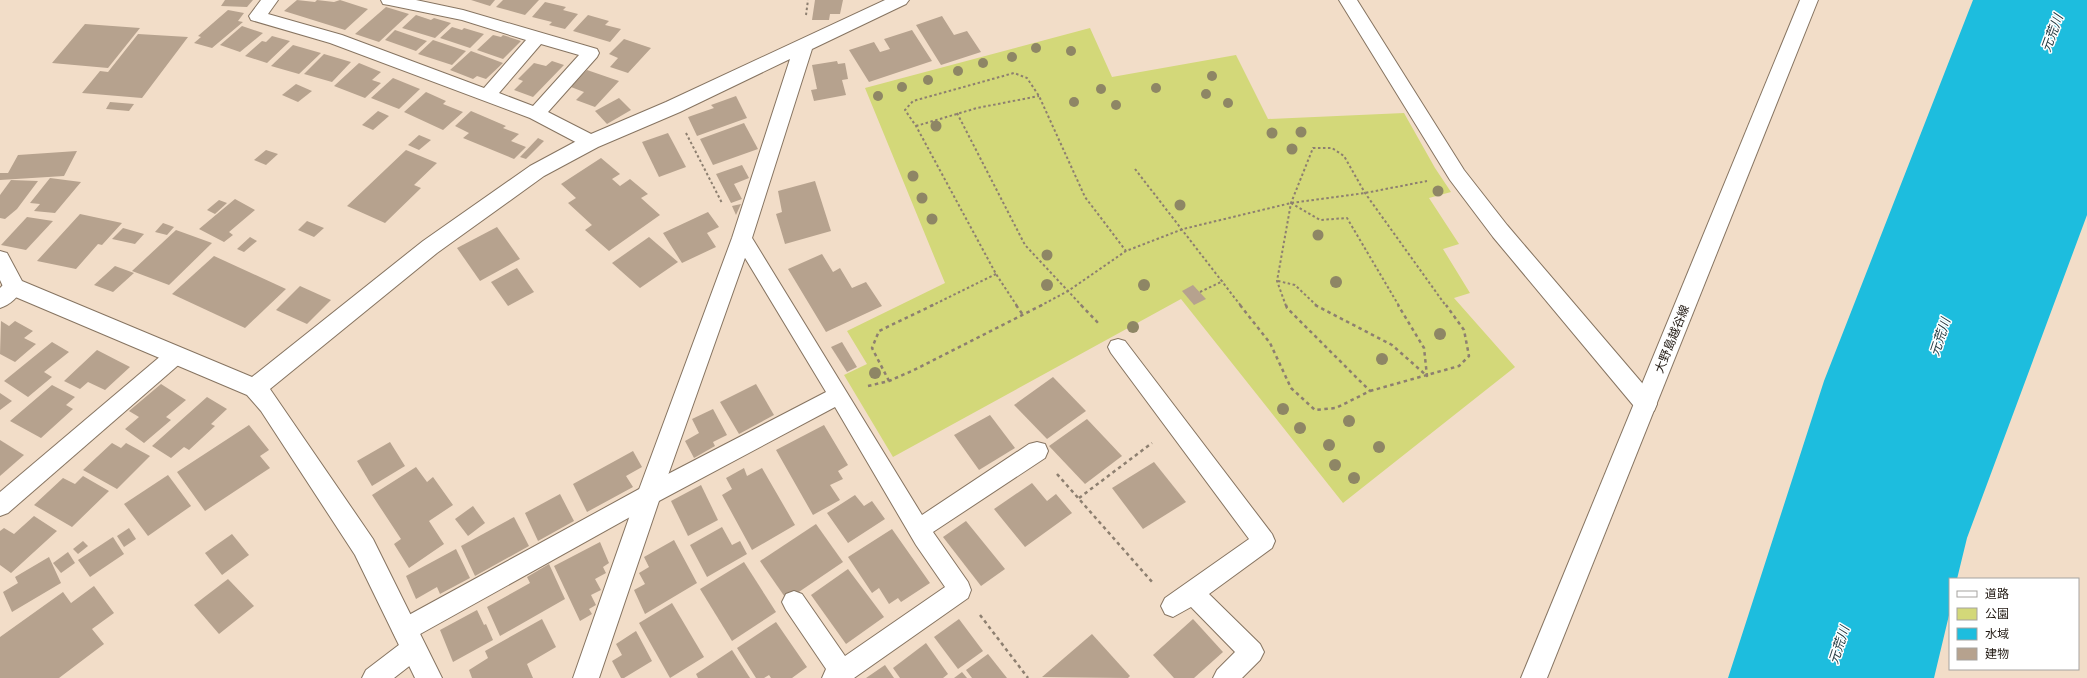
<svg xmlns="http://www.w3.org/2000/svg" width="2087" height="678" viewBox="0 0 2087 678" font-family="Raleway,'Noto Sans JP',sans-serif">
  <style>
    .green { fill: #d3d879 }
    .water { fill: #1dbdde }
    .building { fill: #b6a28e }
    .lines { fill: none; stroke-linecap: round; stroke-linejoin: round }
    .lane-casing { stroke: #867461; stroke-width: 2 }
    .street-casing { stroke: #867461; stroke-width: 2 }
    .secondary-casing { stroke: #867461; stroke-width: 2 }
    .path-far1 { stroke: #8d7f70; stroke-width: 2; stroke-dasharray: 2.5 2.5; stroke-linecap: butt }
    .path { stroke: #8d7f70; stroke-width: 2.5; stroke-dasharray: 3.5 3.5; stroke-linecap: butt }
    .lane { fill: #fff; fill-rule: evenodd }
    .street { fill: #fff; fill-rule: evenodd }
    .secondary { fill: #fff; fill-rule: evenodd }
    .tree { fill: #8e8665 }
    .labels { text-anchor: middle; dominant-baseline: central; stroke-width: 3; stroke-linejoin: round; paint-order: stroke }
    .street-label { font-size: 12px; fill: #201811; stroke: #fff }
    .water-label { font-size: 13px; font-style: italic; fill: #233a41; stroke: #fff }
  </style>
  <rect width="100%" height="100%" fill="#f2ddc8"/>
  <polygon class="green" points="1090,28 1112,77 1236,55 1268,119 1404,113 1435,168 1451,192 1429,198 1459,244 1443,249 1470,293 1454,298 1515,367 1343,503 1181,299 893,457 844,375 867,364 847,331 945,283 865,88"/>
  <polygon class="water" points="1973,0 2087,0 2087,215 1967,538 1957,579 1950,579 1950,611 1934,678 1728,678 1824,381"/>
  <g class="building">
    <polygon points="225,0 253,0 247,7 221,6"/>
    <polygon points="297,0 315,2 317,0 334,2 340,0 368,9 345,30 284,11"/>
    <polygon points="471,0 495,0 490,6"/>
    <polygon points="503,0 539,0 525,15 496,7"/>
    <polygon points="815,0 843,0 840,14 830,14 829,20 812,20"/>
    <polygon points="545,2 566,7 563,10 578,14 565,29 549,25 552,22 532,17"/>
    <polygon points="386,7 409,14 379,42 355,34"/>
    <polygon points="228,10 244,13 238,21 243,22 212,48 194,43 201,37 198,36"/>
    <polygon points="416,15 431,20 434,18 451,23 435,38 402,28"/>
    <polygon points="588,15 609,21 605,25 621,29 610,42 573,31"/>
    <polygon points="942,16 954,35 967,31 981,52 941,65 916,25"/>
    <polygon points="85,24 140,28 108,68 52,63"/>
    <polygon points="242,26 263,33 240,52 220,45"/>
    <polygon points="452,27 462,30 464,28 484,34 470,48 440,38"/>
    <polygon points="395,30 427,41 416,51 385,40"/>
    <polygon points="912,30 932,61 869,82 849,50 874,42 880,52 890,49 884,39"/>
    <polygon points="138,34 188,37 142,98 82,93 100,71 108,72"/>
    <polygon points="493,35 501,37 503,35 521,41 503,59 477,50"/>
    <polygon points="272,36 290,41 267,63 245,56 262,41 266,42"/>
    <polygon points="624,39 651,48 628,73 610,67 618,58 609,54"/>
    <polygon points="433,40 466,51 452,65 418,54"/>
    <polygon points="293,45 321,53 299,74 271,66"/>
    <polygon points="471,51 503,63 486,79 477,76 473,79 450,70"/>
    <polygon points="324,54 351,62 332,82 304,74"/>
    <polygon points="552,61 564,65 533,97 514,90 523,81 518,79 534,63 546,66"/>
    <polygon points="837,61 838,64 845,63 848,79 842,80 846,95 814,101 811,90 817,89 812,65"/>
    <polygon points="359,63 381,72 372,80 381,83 365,98 334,86"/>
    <polygon points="587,70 619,81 595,107 576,100 584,92 571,87"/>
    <polygon points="393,78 420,89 399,109 371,98"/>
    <polygon points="296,84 312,91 298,102 282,95"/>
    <polygon points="426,92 446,101 443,104 463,112 443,130 404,112"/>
    <polygon points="736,96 747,118 697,136 688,117 714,108 711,105"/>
    <polygon points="619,98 631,110 607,124 595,111"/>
    <polygon points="110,102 134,104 129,111 106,109"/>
    <polygon points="378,111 389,116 373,130 362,125"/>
    <polygon points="471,111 506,126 503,128 519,134 511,141 526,147 514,159 463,138 469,133 455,126"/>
    <polygon points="744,123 758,149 713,165 700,139"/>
    <polygon points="668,133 686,167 659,177 642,142"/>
    <polygon points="419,135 431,140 419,150 408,145"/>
    <polygon points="538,138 544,141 526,159 520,157"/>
    <polygon points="266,150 278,154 266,165 254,160"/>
    <polygon points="406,150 437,163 414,185 421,188 385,223 347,206"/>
    <polygon points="77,151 64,176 0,180 0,173 8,173 18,155"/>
    <polygon points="601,158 620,174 612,179 620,186 630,179 648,194 641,198 660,215 609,251 585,230 592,225 568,203 576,198 561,184"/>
    <polygon points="742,165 749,178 734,184 742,199 731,203 716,174"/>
    <polygon points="50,178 81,182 55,213 34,211 40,204 30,203"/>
    <polygon points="11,180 38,181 17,209 5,219 0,218 0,195"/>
    <polygon points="815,181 831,231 785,244 776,214 782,212 778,191"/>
    <polygon points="235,199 255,210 229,232 233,235 224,242 199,229"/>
    <polygon points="219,200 227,203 215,214 207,210"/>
    <polygon points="741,204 736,215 732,206"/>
    <polygon points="708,212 719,227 707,233 716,247 682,263 663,233"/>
    <polygon points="80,214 122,223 102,245 98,244 76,269 37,261"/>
    <polygon points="27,217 53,221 26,250 1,245"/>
    <polygon points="307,221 324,228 314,237 298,230"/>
    <polygon points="163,223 174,227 167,235 155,232"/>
    <polygon points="497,227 520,259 480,281 457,248"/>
    <polygon points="123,228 144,234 135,244 112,239"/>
    <polygon points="176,230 212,243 169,285 132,271"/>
    <polygon points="250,237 257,241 244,252 237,249"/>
    <polygon points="649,237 678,262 640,288 612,263"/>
    <polygon points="822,254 833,272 840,268 852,288 866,282 882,306 826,332 788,269"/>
    <polygon points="214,256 286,289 245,328 172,294"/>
    <polygon points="115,266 134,273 113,292 94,285"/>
    <polygon points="517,268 534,292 508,306 491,282"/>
    <polygon points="1193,285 1206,299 1194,305 1182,291"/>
    <polygon points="300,286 331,300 307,324 276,310"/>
    <polygon points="1,321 9,326 15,321 33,331 24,338 36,344 15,362 0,354"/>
    <polygon points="52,342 69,352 44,372 52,377 28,397 4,381"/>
    <polygon points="842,342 857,367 847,372 831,347"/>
    <polygon points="97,350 130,367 105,390 88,382 80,389 64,381"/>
    <polygon points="1053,377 1086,411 1047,439 1014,405"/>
    <polygon points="161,384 186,400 166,417 171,420 144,443 125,429 139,417 129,411"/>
    <polygon points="756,384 774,415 739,434 720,402"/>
    <polygon points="52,385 75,397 66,405 73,409 41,438 10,421"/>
    <polygon points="0,393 12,401 0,410"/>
    <polygon points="207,397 227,409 211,424 215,426 189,450 184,447 171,458 152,446"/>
    <polygon points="713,409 727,435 713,442 715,446 694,458 685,441 699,433 692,419"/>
    <polygon points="990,415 1015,448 979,470 954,435"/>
    <polygon points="1087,419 1122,456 1085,484 1049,446"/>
    <polygon points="249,425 269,450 260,456 270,468 205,511 177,472"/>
    <polygon points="824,425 848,465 838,471 843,479 830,485 840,500 813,515 776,450"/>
    <polygon points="0,440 24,455 0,476"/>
    <polygon points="390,442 405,466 372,486 357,461"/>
    <polygon points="112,443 121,448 126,443 150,456 117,489 83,470"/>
    <polygon points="633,451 642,467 626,476 633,487 587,512 573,484"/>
    <polygon points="1154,462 1186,502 1143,529 1112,488"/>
    <polygon points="416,467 427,482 433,477 453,505 429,521 444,544 409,568 394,544 401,539 372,495"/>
    <polygon points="744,468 747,476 762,468 795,525 752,550 722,495 732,489 726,478"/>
    <polygon points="168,475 191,506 148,536 124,504"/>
    <polygon points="83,476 109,491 72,527 34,505 63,478 75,484"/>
    <polygon points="1032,483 1047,501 1056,494 1072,513 1025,547 994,509"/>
    <polygon points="701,485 718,520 688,536 671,501"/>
    <polygon points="560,494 574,521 538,541 525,513"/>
    <polygon points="855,495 864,506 872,501 885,519 848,543 827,513"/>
    <polygon points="473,506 485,523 468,536 455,519"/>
    <polygon points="34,516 57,531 11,573 0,565 0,531 4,528 14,534"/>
    <polygon points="514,517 529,546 475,576 461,546"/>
    <polygon points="966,521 1005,569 981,586 943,537"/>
    <polygon points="816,524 843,562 787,600 760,561"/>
    <polygon points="722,527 732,545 740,541 747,554 707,577 690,545"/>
    <polygon points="129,528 136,539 124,547 117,536"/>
    <polygon points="892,529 930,583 901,602 898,598 889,604 879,588 872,593 848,557"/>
    <polygon points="232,534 249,555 222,575 205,553"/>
    <polygon points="113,537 124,554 90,577 78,560"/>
    <polygon points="674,540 697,583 645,614 634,590 645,584 639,573 649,567 644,557"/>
    <polygon points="83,541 88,546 78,554 73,549"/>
    <polygon points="600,542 609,563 603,567 606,573 595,579 601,590 591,595 596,605 589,609 592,614 580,621 554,566"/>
    <polygon points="456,549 470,578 440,594 437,587 416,599 406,576"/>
    <polygon points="68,552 75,563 61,573 53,563"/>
    <polygon points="49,557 61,583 12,612 3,592 18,583 15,577"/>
    <polygon points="744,562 776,612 732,641 700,589"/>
    <polygon points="549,564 565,599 500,636 487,607 530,583 527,577"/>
    <polygon points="848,569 884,617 846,644 811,595"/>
    <polygon points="228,579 254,606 219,634 194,605"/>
    <polygon points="94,586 114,613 92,629 104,644 59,678 0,678 0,637 63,592 71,603"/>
    <polygon points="672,603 704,657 670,678 639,623"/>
    <polygon points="477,610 484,625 486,624 493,640 453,662 440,630"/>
    <polygon points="542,619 556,647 527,664 533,678 472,678 469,670 488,658 485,651"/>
    <polygon points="959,619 983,651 958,669 934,637"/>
    <polygon points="1193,619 1223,652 1194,678 1174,678 1153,655"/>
    <polygon points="776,622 807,667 792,678 771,678 769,675 764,678 756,678 737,648"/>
    <polygon points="636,631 652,661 624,678 621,678 612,661 622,655 616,644"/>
    <polygon points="1092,634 1130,676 1128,678 1042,677"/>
    <polygon points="926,643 948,674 943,678 900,678 893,668"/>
    <polygon points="732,650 750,678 698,678 696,674"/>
    <polygon points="988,654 1007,678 972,678 966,670"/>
    <polygon points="885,665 894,678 866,678"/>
    <polygon points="962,672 967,678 954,678"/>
  </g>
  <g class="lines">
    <defs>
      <g id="lane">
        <path d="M261,0H278L268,14L342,35L484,88L526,40L462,20L389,5L383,4L381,0H416L463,10L597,49L599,53L597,57L548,112L597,137L600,142L597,147L591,148L585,147L530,118L330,43L251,20L249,16ZM541,44L579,55L533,106L499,93Z"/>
        <polygon points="742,231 749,233 922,515 1029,444 1037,442 1045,444 1048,451 1045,458 933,532 968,582 971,590 968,598 854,678 822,678 826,669 786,610 782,602 786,594 794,591 802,594 845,656 945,587 916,545 835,407 657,502 413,638 421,641 425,649 421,657 394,678 362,678 366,670 404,641 396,638 392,630 396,622 641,488 826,392 733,238 735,233"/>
        <path d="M14,279L21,281L24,287C19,296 10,305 0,308V288L7,281Z"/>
        <polygon points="1118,339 1125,341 1272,534 1275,541 1272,548 1209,594 1260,644 1264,652 1260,660 1242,678 1213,678 1217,670 1235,652 1191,607 1173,617 1165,614 1161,606 1165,598 1249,539 1111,353 1108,347 1111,341"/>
        <polygon points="176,347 183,349 186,355 183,361 8,513 0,516 0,492 169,349"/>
      </g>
      <g id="street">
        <polygon points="885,0 909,0 906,4 812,49 752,238 661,495 599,678 573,678 637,495 732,238 790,59 680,112 598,147 544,176 437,253 270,389 373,539 442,678 415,678 355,555 261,411 247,395 6,293 0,280 0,251 7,253 22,281 252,377 423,241 530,166 584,137 666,102"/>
        <polygon points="1339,0 1357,0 1464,170 1507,225 1654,397 1657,404 1654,411 1646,414 1638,411 1493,237 1450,180"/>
      </g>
      <polygon id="secondary" points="1800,0 1818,0 1547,678 1521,678"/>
    </defs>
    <use href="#lane" class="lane-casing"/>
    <use href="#street" class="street-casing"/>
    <use href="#secondary" class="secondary-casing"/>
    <g class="path-far1">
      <polyline points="806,15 808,0"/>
      <polyline points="957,113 1025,245 1082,306"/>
      <polyline points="916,126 977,108 1039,96"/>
      <polyline points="686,133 722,203"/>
      <polyline points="1135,169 1241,306"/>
      <polyline points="1291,203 1320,220 1347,218 1399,306"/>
      <polyline points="1278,281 1295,285 1317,306"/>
      <polyline points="1200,292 1223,281"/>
      <polyline points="931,306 996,274"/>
      <polyline points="1017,306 996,274 916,126 905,110 913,101 1014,73 1027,78 1039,96 1085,197 1126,251"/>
      <polyline points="1040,306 1068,291 1126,251 1183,229 1291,203 1365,193 1427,181"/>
      <polyline points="1286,306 1277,281 1291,203 1313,148 1332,148 1344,156 1365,193 1446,306"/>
    </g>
    <g class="path">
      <polyline points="1016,305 1023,315"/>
      <polyline points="1081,305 1100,325"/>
      <polyline points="1240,305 1270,343 1291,388 1315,410 1336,408 1370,391"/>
      <polyline points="1286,305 1287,308 1370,391"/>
      <polyline points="1315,305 1392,345 1427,376 1424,348 1398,305"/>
      <polyline points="889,381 872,348 879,331 933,305"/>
      <polyline points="868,386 889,381 914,370 1042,305"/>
      <polyline points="1370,391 1459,366 1469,356 1464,330 1446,305"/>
      <polyline points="1057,474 1153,583"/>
      <polyline points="1079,498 1152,443"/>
      <polyline points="980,615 1028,678"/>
    </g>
    <use href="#lane" class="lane"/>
    <use href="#street" class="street"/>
    <use href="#secondary" class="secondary"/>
  </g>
  <g class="tree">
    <circle cx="1036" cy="48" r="5"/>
    <circle cx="1071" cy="51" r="5"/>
    <circle cx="1012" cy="57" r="5"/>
    <circle cx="983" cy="63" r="5"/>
    <circle cx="958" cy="71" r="5"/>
    <circle cx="1212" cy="76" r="5"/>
    <circle cx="928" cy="80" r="5"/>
    <circle cx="902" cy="87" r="5"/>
    <circle cx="1156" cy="88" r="5"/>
    <circle cx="1101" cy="89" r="5"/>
    <circle cx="1206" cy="94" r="5"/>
    <circle cx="878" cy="96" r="5"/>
    <circle cx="1074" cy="102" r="5"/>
    <circle cx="1228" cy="103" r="5"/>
    <circle cx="1116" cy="105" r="5"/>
    <circle cx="936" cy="126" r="5.5"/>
    <circle cx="1301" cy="132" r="5.5"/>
    <circle cx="1272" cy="133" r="5.5"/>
    <circle cx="1292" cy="149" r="5.5"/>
    <circle cx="913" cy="176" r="5.5"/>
    <circle cx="1438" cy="191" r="5.5"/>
    <circle cx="922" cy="198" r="5.5"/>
    <circle cx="1180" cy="205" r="5.5"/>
    <circle cx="932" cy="219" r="5.5"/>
    <circle cx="1318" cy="235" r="5.5"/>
    <circle cx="1047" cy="255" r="5.5"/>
    <circle cx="1336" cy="282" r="6"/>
    <circle cx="1047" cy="285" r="6"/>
    <circle cx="1144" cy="285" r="6"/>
    <circle cx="1133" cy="327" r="6"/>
    <circle cx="1440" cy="334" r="6"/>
    <circle cx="1382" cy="359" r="6"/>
    <circle cx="875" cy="373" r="6"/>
    <circle cx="1283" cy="409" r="6"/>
    <circle cx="1349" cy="421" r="6"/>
    <circle cx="1300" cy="428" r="6"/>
    <circle cx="1329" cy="445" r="6"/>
    <circle cx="1379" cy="447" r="6"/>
    <circle cx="1335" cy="465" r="6"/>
    <circle cx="1354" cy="478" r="6"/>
  </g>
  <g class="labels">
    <g class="street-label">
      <text transform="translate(1672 339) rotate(-68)">大野島越谷線</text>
    </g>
    <g class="water-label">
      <text transform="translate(2052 33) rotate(-70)">元荒川</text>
      <text transform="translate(1940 337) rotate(-72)">元荒川</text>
      <text transform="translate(1839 645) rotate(-72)">元荒川</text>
    </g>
  </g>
  <rect x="1949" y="578" width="130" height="92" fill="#ffffff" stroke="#a6a3a0"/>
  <rect x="1957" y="591" width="20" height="6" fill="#ffffff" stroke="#a6a3a0"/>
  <text x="1985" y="598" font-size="12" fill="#201811">道路</text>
  <rect x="1957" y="608" width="20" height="12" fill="#d3d879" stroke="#a6a3a0"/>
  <text x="1985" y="618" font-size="12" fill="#201811">公園</text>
  <rect x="1957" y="628" width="20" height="12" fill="#1dbdde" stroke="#a6a3a0"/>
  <text x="1985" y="638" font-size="12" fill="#201811">水域</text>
  <rect x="1957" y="648" width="20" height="12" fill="#b6a28e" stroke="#a6a3a0"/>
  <text x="1985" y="658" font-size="12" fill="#201811">建物</text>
</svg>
